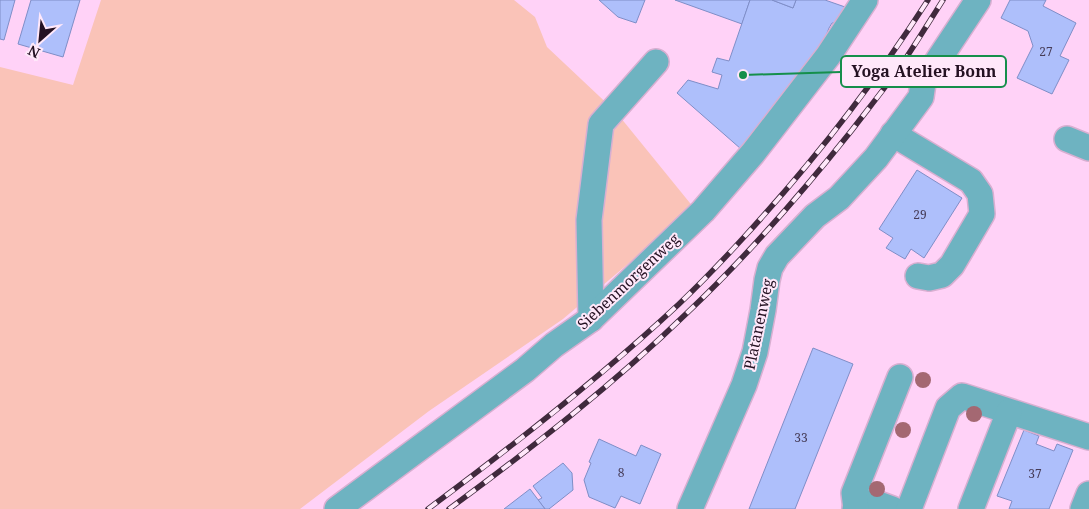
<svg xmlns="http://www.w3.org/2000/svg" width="1089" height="509" viewBox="0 0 1089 509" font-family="'Noto Serif',serif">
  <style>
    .green { fill: #fac3b8 }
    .building { fill: #aebffb; stroke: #7f8ec7 }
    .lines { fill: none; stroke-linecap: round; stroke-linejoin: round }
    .minor-casing { stroke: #d8afd1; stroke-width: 28 }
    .minor { stroke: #6eb3c1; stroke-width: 25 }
    .rail-casing { stroke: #402a3d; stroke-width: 5.5 }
    .rail { stroke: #ffe8fa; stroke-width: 4; stroke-dasharray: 11; stroke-linecap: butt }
    .tree { fill: #a46872 }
    .labels { text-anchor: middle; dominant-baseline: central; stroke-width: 4; stroke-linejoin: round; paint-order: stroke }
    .number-label { font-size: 12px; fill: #463c58 }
    .street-label { font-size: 15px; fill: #241122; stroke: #ffe8fa }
    .leader { fill: none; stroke: #158f4b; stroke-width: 2 }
    .callout-dot { fill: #158f4b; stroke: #ffe8fa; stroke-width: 2 }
    .callout { fill: #ffe8fa; stroke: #158f4b; stroke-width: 2 }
    .callout-label { font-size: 16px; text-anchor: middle; font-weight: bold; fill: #241122 }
  </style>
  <rect width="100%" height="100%" fill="#ffd2f7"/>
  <polygon class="green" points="101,0 514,0 535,17 547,47 616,112 694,208 563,319 429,411 300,509 0,509 0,67 73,85"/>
  <g class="building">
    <polygon points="0,0 15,0 4,40 0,39"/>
    <polygon points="31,0 80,0 63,57 18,44"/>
    <polygon points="599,0 645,0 636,23 618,17"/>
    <polygon points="675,0 750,0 742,24"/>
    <polygon points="750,0 772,0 793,8 796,0 825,0 848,8 838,23 832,23 829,28 823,44 741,149 677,93 688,80 718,89 722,75 712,72 717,58 729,61"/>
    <polygon points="772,0 796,0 793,8"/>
    <polygon points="1010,0 1046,0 1043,6 1076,23 1060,56 1069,60 1052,94 1017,78 1033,46 1028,31 1001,18"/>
    <polygon points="917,170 962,198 924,258 911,249 905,259 886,248 893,238 879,229"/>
    <polygon points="813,348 853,364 795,509 749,509"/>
    <polygon points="1024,430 1039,436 1036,444 1054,451 1057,444 1073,450 1049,509 1009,509 1012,501 997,496"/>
    <polygon points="599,439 636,456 641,445 661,454 640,504 621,496 615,508 589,497 584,480 591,463 589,462"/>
    <polygon points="563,463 572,473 573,490 549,509 545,509 538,500 542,498 533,486"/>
    <polygon points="530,489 545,509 504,509"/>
  </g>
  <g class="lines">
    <defs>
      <g id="minor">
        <polyline points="893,134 971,181 980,194 982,214 952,265 942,275 929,278 918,276"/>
        <polyline points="1067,139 1089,148"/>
        <polyline points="591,319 589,220 601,124 656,62"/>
        <polyline points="337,509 525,370 554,345 591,319 703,211 753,153 828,56 865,0"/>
        <polyline points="690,509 744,385 755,352 763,310 767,280 770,268 777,256 815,216 839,198 876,158 921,97 923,83 978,0"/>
        <polyline points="855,509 873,502 892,509"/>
        <polyline points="856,509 854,493 900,377"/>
        <polyline points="909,509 948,408 962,396 1089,437"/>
        <polyline points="971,509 1009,412"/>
        <polyline points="1083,509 1089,494"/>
      </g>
    </defs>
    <use href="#minor" class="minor-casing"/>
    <use href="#minor" class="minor"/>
    <defs>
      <g id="rail">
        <path d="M428,509C514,445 601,377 679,304C702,282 724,259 745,236C813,162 874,84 928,0"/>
        <path d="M449,509C532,448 614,384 688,312C747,256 801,194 852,130C868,109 885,88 900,67C915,45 929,22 943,0"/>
      </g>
    </defs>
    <use href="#rail" class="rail-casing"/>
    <use href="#rail" class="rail"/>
  </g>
  <g class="tree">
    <circle cx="923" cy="380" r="8"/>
    <circle cx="974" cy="414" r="8"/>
    <circle cx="903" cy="430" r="8"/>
    <circle cx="877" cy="489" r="8"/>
  </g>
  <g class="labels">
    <g class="number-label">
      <text x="1046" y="51">27</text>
      <text x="920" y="214">29</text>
      <text x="801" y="437">33</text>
      <text x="621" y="472">8</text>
      <text x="1035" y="473">37</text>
    </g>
    <g class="street-label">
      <text transform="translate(628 281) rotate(-43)">Siebenmorgenweg</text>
      <text transform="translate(758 324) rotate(-78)">Platanenweg</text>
    </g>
  </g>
  <path class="leader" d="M743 75L841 72"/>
  <circle class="callout-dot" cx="743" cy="75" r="5"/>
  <rect class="callout" x="841" y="56" width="165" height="31" rx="5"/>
  <g class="callout-label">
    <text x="924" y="77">Yoga Atelier Bonn</text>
  </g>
  <g transform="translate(40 40) rotate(207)" stroke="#ffe8fa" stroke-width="4" paint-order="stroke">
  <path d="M0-4L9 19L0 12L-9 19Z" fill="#241122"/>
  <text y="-8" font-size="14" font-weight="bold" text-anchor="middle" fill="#241122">N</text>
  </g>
</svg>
